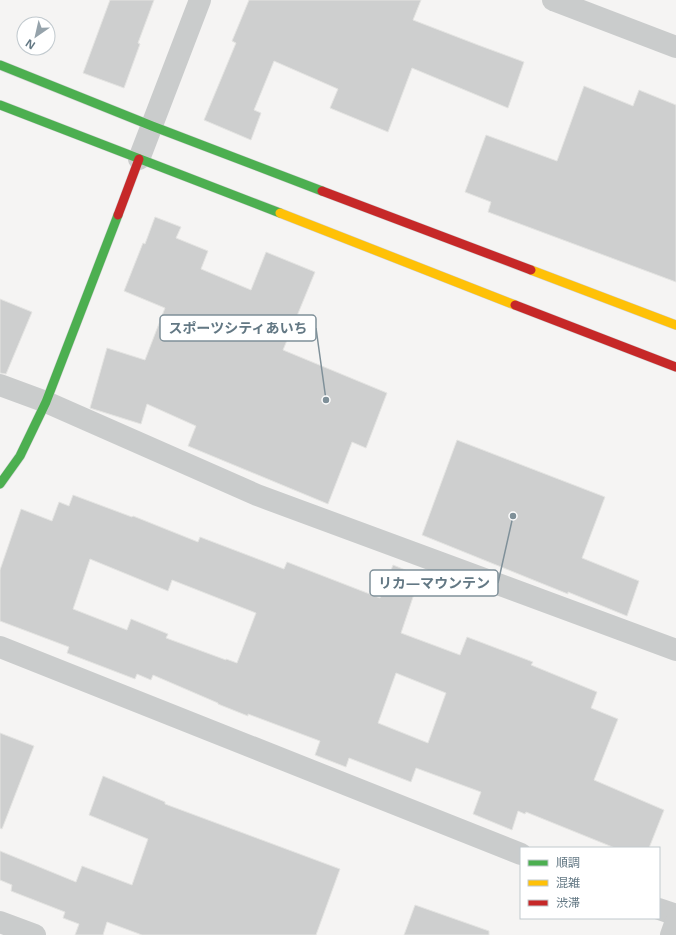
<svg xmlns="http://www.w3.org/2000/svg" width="676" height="935" viewBox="0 0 676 935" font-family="'Noto Sans','Noto Sans JP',sans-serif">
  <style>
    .building { fill: #cecfcf; stroke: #e4e4e2; fill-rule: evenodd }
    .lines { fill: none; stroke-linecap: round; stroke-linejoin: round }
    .fast-casing { stroke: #d1d2d3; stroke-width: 10 }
    .slow-casing { stroke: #d1d2d3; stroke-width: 10 }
    .jam-casing { stroke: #d1d2d3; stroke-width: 10 }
    .street { stroke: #cacccc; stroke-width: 22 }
    .fast { stroke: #4caf50; stroke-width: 9 }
    .slow { stroke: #ffc107; stroke-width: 9 }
    .jam { stroke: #c62828; stroke-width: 9 }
    .leader { fill: none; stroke: #7f9099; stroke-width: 1.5 }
    .callout-dot { fill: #7f9099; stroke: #fff; stroke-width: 1.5 }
    .callout { fill: #fff; stroke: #7f9099; stroke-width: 1.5 }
    .callout-label { font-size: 14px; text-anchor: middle; font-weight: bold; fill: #637884 }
  </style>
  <rect width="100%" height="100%" fill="#f5f4f3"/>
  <g class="building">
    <polygon points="110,0 154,0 138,43 140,44 124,88 83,73"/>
    <polygon points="249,0 421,0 413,20 478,45 524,62 508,108 412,68 388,132 330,108 338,89 274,61 254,110 261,113 251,140 204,120 236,43 232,41"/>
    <polygon points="584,86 633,106 639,90 676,105 676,282 488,212 491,202 465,192 486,135 557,161"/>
    <polygon points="155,217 181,227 176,238 208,251 201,269 251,290 266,252 315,272 283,350 387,393 366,448 352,442 328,504 188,446 196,426 147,404 141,424 90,408 107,348 145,360 165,308 124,291 143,243 145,244"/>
    <polygon points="0,299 32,312 6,374 0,373"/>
    <polygon points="457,440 605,497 582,558 639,581 627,616 568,592 568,594 422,535"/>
    <path d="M73,495L132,517L133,516L198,542L200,537L284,569L287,562L380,598L393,565L420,576L401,633L460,655L467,637L533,662L531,665L597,692L591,708L618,719L594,780L664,810L649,848H615L526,812L525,814L518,811L512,830L473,814L481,792L416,768L411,782L349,758L346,767L315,755L320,741L248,714V716L218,704V703L153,675L151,680L137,674L135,679L67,653L69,647L0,621V570L21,509L52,521L59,502L69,506ZM90,559L168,591L172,580L256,613L237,663L226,659V660L166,638L168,634L131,619L127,630L73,609ZM396,673L446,693L428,743L378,723Z"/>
    <polygon points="0,733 34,746 2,829 0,828"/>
    <polygon points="103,776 165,802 165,804 340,869 316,935 142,935 107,922 103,935 75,935 79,924 63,918 65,912 11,891 12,885 0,880 0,851 76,882 82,866 132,885 148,839 89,815"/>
    <polygon points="415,905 489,931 489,935 404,935"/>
  </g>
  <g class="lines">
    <defs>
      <g id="fast">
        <polyline points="0,65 152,126 322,191"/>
        <polyline points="0,105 280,213"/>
        <polyline points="0,484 20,456 46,402 118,215"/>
      </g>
      <g id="slow">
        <polyline points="280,213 515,305"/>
        <polyline points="531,270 676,325"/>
      </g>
      <g id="jam">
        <polyline points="322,191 531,270"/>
        <polyline points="118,215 139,159"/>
        <polyline points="515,305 676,367"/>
      </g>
    </defs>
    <use href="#fast" class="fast-casing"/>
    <use href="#slow" class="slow-casing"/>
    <use href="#jam" class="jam-casing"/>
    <g class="street">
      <polyline points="553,0 676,47"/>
      <polyline points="139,159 200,0"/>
      <polyline points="0,385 46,402 257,495 676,650"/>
      <polyline points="0,647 521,854"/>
      <polyline points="659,909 676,915"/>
      <polyline points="0,922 35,935"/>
      <polyline points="671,935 676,921"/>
    </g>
    <use href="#fast" class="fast"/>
    <use href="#slow" class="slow"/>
    <use href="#jam" class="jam"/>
  </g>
  <path class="leader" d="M326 400L316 328M513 516L498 583"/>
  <g class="callout-dot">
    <circle cx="326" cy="400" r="4"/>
    <circle cx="513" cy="516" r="4"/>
  </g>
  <g class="callout">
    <rect x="160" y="315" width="156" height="26" rx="4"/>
    <rect x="370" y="570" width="128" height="26" rx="4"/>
  </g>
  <g class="callout-label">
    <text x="238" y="333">スポーツシティあいち</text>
    <text x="434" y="588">リカ―マウンテン</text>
  </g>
  <rect x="520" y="847" width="140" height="72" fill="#ffffff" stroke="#c1c9ce"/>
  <rect x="528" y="860" width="20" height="6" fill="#4caf50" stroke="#c1c9ce"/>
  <text x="556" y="867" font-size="12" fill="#637884">順調</text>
  <rect x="528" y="880" width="20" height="6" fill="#ffc107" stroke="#c1c9ce"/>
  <text x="556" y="887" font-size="12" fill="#637884">混雑</text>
  <rect x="528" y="900" width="20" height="6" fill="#c62828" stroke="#c1c9ce"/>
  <text x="556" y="907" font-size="12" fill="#637884">渋滞</text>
  <g transform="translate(36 36) rotate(214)"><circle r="19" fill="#ffffff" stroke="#c1c9ce"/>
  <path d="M0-3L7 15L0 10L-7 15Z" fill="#96a3ab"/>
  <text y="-6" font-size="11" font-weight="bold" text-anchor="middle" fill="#637884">N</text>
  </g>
</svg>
